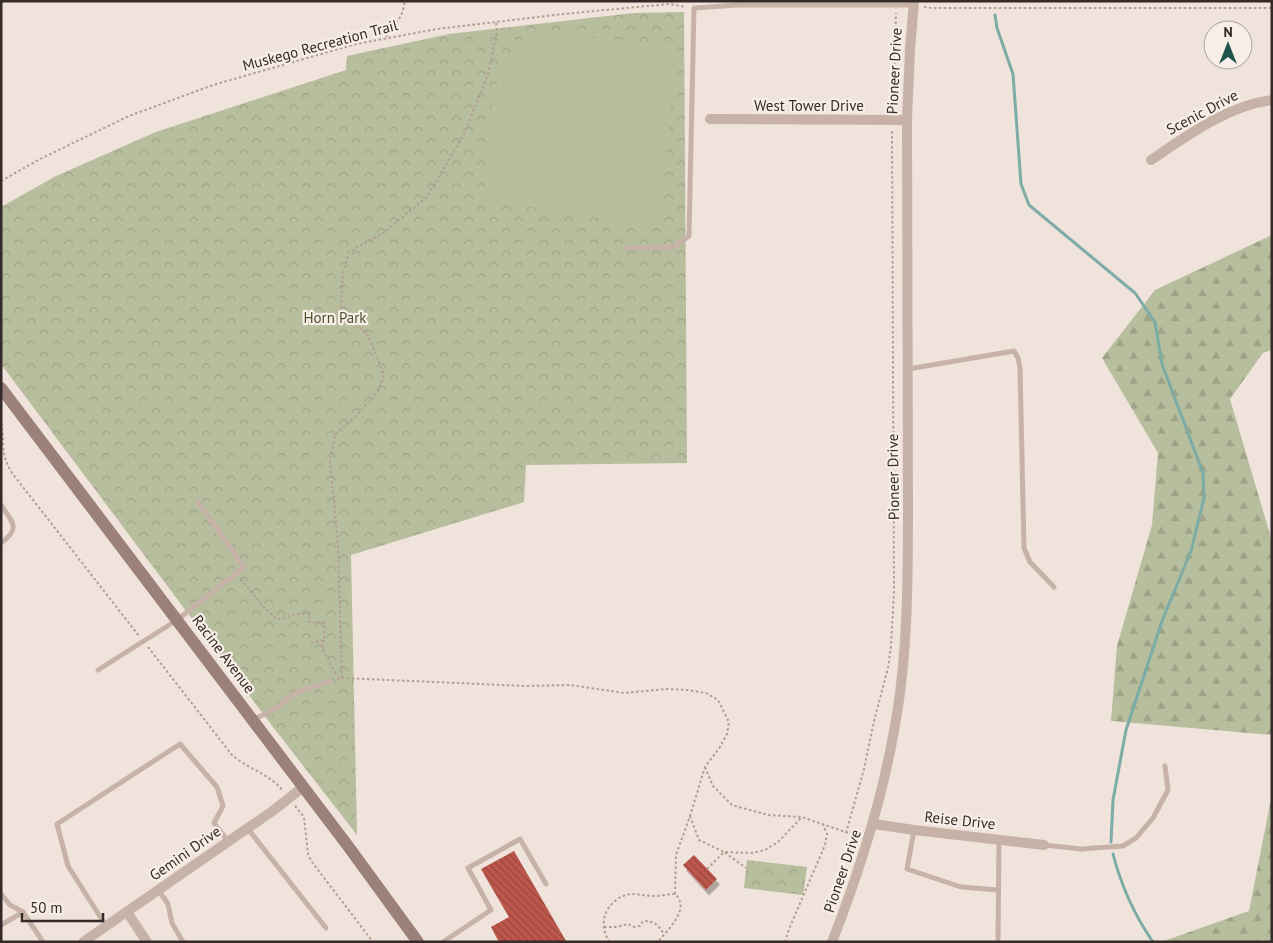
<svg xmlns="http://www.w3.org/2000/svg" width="1273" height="943" viewBox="0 0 1273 943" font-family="'PT Sans',sans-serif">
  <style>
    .forest { fill: url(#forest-firs) }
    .park { fill: url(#park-crowns) }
    .pitch { fill: #b7be9d }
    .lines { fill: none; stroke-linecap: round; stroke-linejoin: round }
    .stream { stroke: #7daba6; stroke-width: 3 }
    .building { fill: url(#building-back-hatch); filter: url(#shadow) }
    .path { stroke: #b39c93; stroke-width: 2; stroke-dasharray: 2.5 2.5; stroke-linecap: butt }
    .lane { stroke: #c7b2a8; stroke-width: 5 }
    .street { stroke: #c7b2a8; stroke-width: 10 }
    .secondary { stroke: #9b817a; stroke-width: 12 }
    .labels { text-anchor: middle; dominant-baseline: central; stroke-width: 4.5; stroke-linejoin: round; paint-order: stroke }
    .street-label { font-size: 15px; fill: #352a28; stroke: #f8eee8 }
    .park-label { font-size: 15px; fill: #49512d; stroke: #f8eee8 }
  </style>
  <defs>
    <pattern id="forest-firs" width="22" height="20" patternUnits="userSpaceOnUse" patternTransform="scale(1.25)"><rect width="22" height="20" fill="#b7be9d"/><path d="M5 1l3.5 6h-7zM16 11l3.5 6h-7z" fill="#9ea387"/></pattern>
    <pattern id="park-crowns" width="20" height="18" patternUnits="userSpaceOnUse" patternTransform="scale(1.25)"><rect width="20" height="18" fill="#b7be9d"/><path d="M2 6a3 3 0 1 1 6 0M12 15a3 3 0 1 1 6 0" fill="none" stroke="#9ea387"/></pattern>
    <pattern id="building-back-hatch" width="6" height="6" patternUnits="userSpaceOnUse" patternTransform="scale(1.25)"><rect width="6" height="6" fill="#bd574c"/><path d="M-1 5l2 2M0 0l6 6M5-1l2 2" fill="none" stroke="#9a483f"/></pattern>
    <filter id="shadow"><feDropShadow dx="3" dy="5.5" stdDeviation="0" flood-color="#0004"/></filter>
  </defs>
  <rect width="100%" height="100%" fill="#f0e3dc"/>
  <g class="forest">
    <polygon points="1272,235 1272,350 1263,353 1230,399 1269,531 1272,546 1272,735 1111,721 1117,646 1152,525 1158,453 1102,358 1155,290"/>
    <polygon points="1272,794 1272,942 1161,942 1249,911"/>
  </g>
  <g class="park">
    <polygon points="684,12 687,463 526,465 524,502 351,555 357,835 273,727 1,364 1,207 56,176 156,132 346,70 347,56 449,34 634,13"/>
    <polygon points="747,860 807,867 803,895 744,888"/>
  </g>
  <polygon class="pitch" points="574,35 676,49 661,213 643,226 487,199 485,188 489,120 501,65 512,50 540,36"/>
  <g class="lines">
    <g class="stream">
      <polyline points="995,15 997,28 1013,74 1021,184 1029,205 1135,293 1155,322 1162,364 1203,473 1204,498 1191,551 1162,621 1126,730 1113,800 1111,842"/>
      <path d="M1113,854C1121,885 1135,916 1153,942"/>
    </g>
  </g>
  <g class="building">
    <polygon points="514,851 566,941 499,942 491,927 509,917 481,869"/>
    <polygon points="694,855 717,879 706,890 683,865"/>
  </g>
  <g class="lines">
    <g class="path">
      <polyline points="924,7 932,8 1272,8"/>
      <path d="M387,37L386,29L388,26C401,22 402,14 405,1"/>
      <polyline points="893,109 896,13"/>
      <polyline points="1,181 40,159 129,116 213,85 356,44 437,29 563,14 669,4 686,7"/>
      <path d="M1,423C4,433 2,443 4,453C5,460 8,466 12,473L139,636"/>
      <path d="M241,579L261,604L276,619C289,619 294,611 310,614L309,622L325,623L324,640L309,643"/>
      <polyline points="324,640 322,648 337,676"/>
      <path d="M148,647L232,755C248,769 270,774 283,791"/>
      <polyline points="342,678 338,543 330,461 335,435 354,418 378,392 384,375 367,333 355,325 341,310 343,273 349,252 383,233 427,197 464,134 488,74 497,32 496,22"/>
      <polyline points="337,679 342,678 526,686 570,685 624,693 666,689 688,690 706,693 718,700 729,722 727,734 720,747 705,767 690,816 676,855 675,894"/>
      <polyline points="705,767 713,786 732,805 768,815 802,817 857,836"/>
      <polyline points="295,806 304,817 308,854 312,862 373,942"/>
      <polyline points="690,816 699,840 724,852 752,853 765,850 778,842 801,818"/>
      <polyline points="846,833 864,769 874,721 888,668 891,646 894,591 892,131"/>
      <polyline points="707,869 724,852 746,868"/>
      <path d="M604,927H617L628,924L634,927L640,926L643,921C655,921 658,925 664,934"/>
      <path d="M610,942C605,936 603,928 604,920C605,913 608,907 614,902C628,889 638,896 655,896C661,896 668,894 675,894C691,909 668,929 658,942"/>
      <polyline points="785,942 789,929 825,845 827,834 823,825"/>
    </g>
    <g class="lane">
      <polyline points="627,248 674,247 689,236 694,8 738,5 913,5"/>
      <polyline points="908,369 1014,351 1018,358 1020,368 1024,548 1030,562 1054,587"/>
      <path d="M1,505C13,523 21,528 1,543"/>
      <polyline points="98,670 177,620 244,567 198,502"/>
      <polyline points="253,719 271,712 295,693 330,681"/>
      <polyline points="248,829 326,928"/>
      <polyline points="914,830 907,869 961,887 998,890"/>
      <polyline points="1044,845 1081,849 1123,846 1136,838 1153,818 1168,790 1165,766"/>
      <polyline points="158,889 168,904 172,923 183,942"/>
      <polyline points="1,894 10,905 23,912 43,942"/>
      <polyline points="1,925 23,912"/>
      <polyline points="106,926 68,866 57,824 180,744 217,787 223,806 214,823 228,841"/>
      <polyline points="443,942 491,910 468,868 520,839 546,884"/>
      <polyline points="998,942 999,840"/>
    </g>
    <g class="street">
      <polyline points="710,119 907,120"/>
      <path d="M1151,160C1188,135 1227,106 1272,100"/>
      <polyline points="874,824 914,830 1044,845"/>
      <polyline points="127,912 147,942"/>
      <polyline points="83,942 274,810 303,787"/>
      <path d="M832,942C859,873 881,804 894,731C908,657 908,580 908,505L907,120L910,50L914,1"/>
    </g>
    <polyline class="secondary" points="1,388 348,846 418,942"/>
  </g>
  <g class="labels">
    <g class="street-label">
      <text transform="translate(320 45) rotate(-15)">Muskego Recreation Trail</text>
      <text transform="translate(894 71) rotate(-87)">Pioneer Drive</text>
      <text x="809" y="105">West Tower Drive</text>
      <text transform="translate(1202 112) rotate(-28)">Scenic Drive</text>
      <text transform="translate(893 477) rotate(-91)">Pioneer Drive</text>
      <text transform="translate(224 654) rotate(53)">Racine Avenue</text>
      <text transform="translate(960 820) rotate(6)">Reise Drive</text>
      <text transform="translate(185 853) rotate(-35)">Gemini Drive</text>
      <text transform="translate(842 871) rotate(-71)">Pioneer Drive</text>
    </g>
    <g class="park-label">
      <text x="335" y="317">Horn Park</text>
    </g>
  </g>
  <rect width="1273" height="943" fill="none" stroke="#352a28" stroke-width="5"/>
  <g transform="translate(1228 45)"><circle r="24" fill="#f8eee8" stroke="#aaa09b"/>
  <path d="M0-4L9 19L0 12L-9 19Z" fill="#20534f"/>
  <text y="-8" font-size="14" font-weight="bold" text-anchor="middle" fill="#352a28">N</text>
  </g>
  <path d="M22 913v8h81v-8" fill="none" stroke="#352a28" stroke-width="2.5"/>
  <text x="30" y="913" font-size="15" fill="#352a28" stroke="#f8eee8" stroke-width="4" paint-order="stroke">50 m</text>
</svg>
